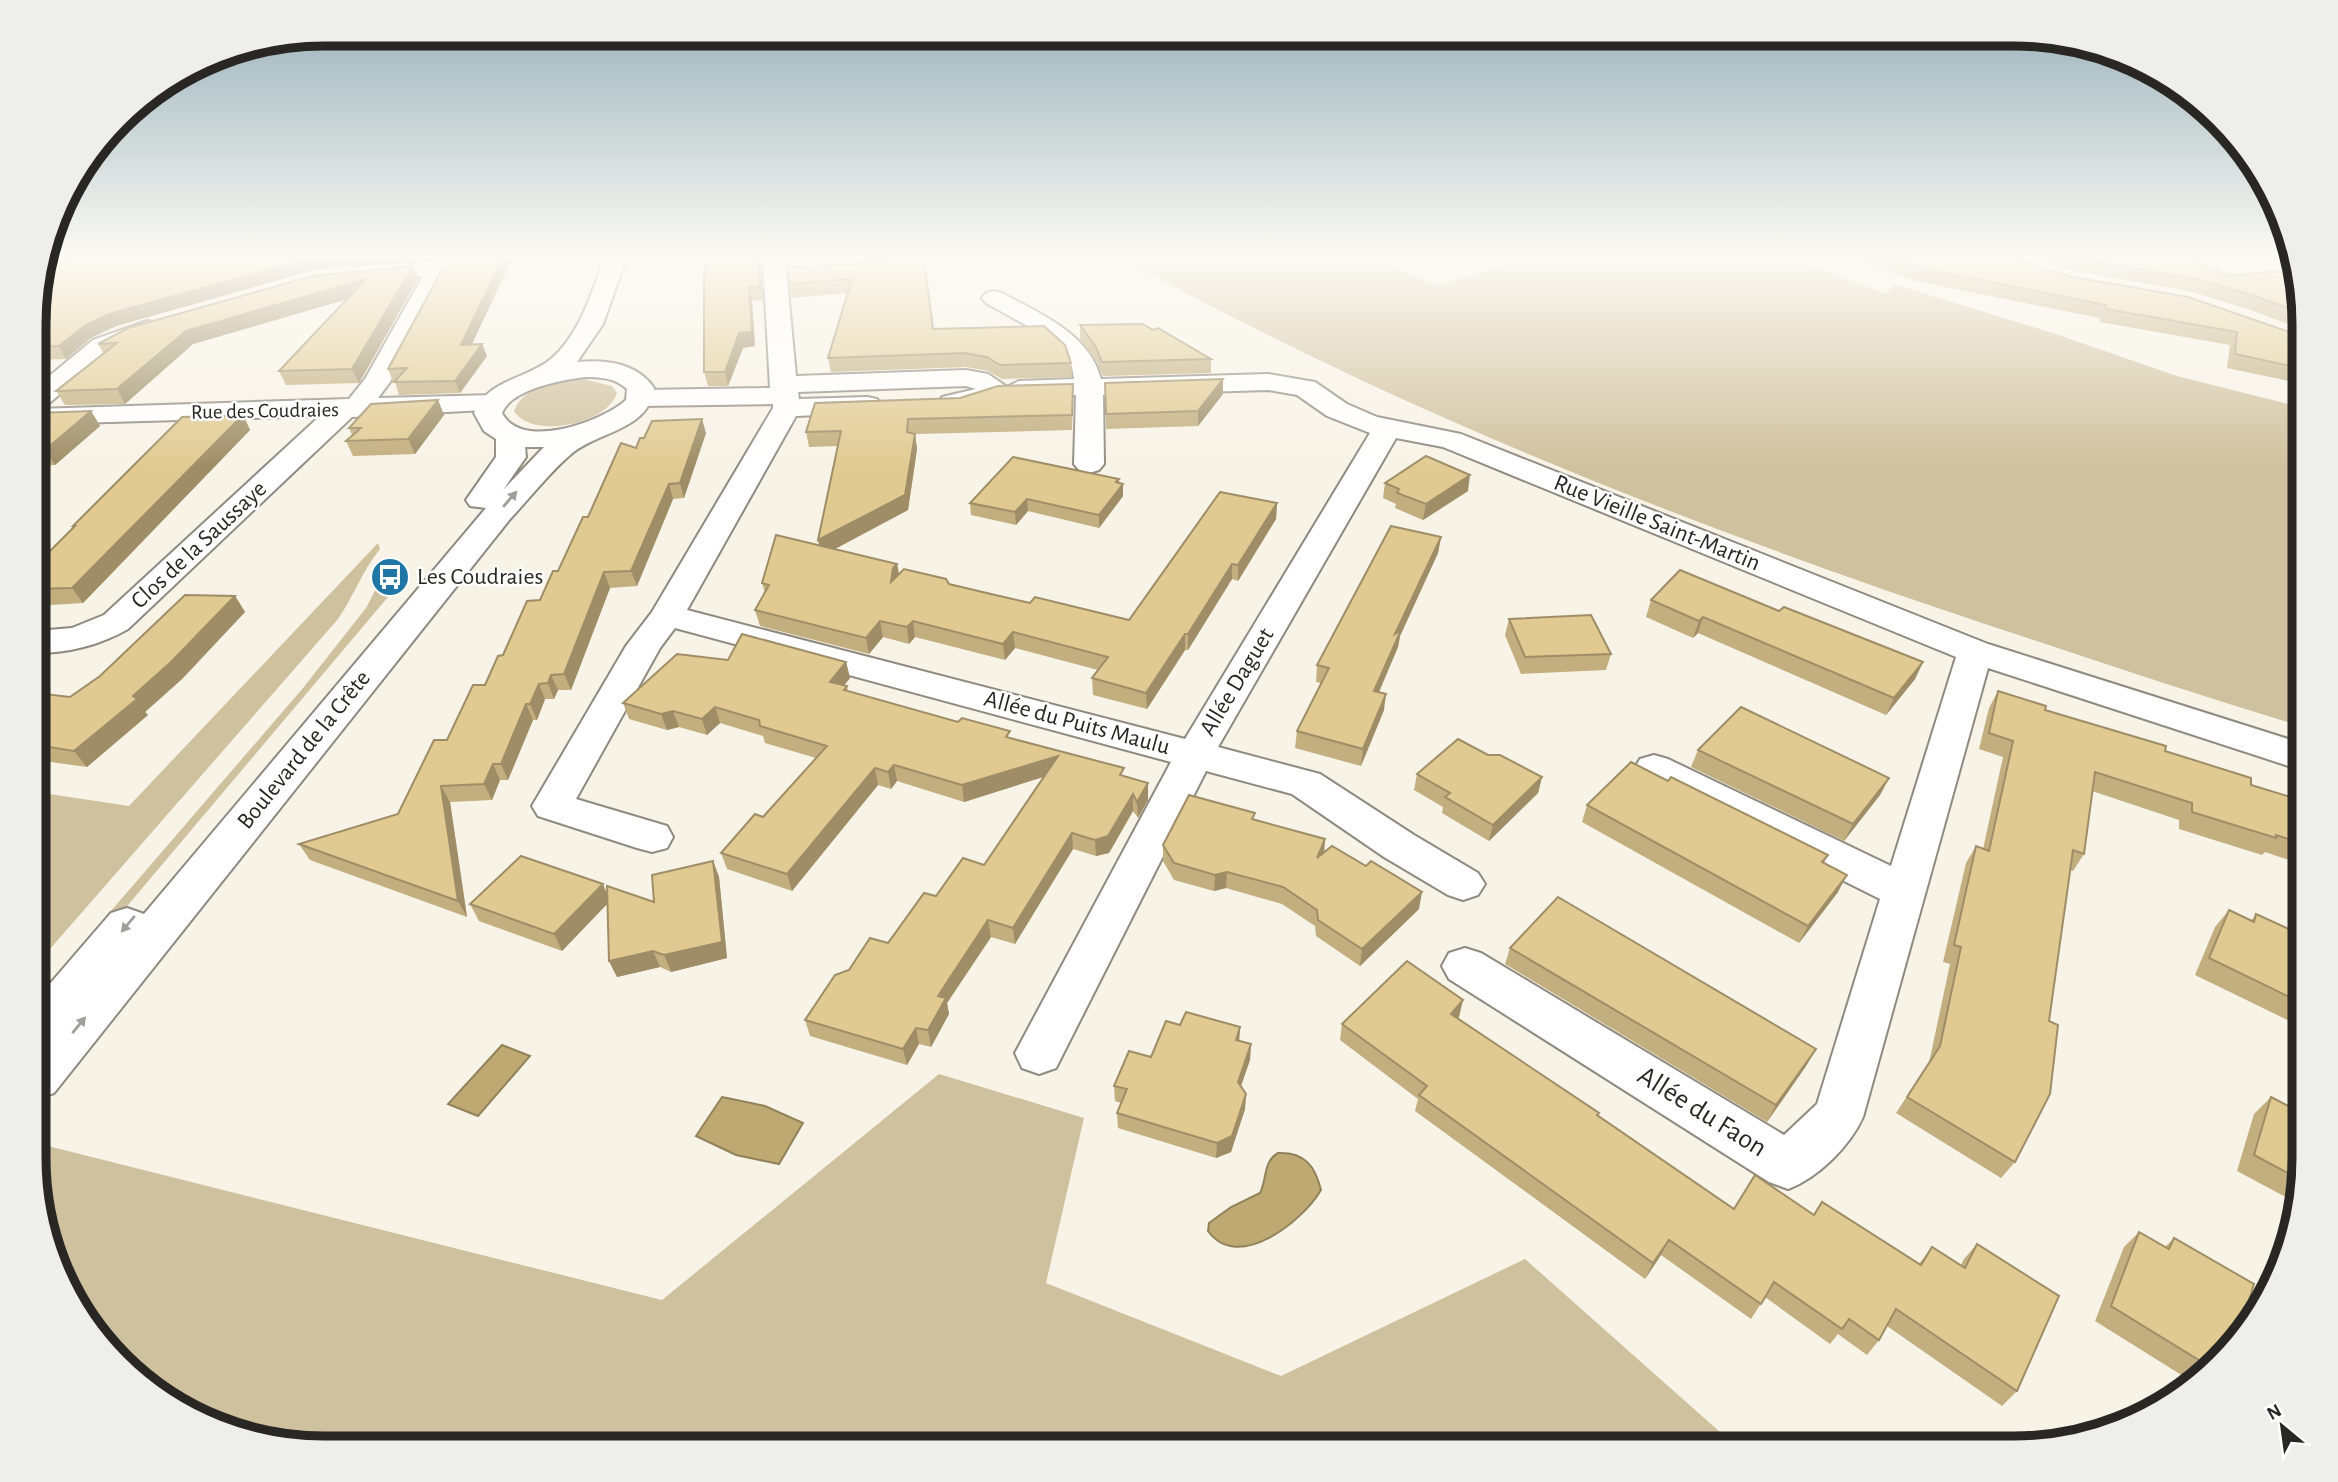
<svg xmlns="http://www.w3.org/2000/svg" width="2338" height="1482" viewBox="0 0 2338 1482" font-family="'Alegreya Sans',sans-serif">
  <style>
    .green { fill: #d0c19e }
    .water { fill: #bfa972; stroke: #92825a; stroke-width: 2 }
    .lines { fill: none; stroke-linecap: round; stroke-linejoin: round }
    .minor-casing { stroke: #8f8a80; stroke-width: 4 }
    .secondary-casing { stroke: #8f8a80; stroke-width: 4 }
    .minor { fill: #fff; fill-rule: evenodd }
    .secondary { fill: #fff; fill-rule: evenodd }
    .wall { fill: #c2ae7e }
    .shaded-wall { fill: #9e8d66 }
    .building { fill: #e1ca92; stroke: #9e8d66; stroke-width: 2 }
    .oneway { fill: #9f9e9c }
    .labels { text-anchor: middle; dominant-baseline: central; stroke-width: 5; stroke-linejoin: round; paint-order: stroke }
    .far-street-label { font-size: 21px; fill: #292723; stroke: #fff }
    .street-label { font-size: 24px; fill: #292723; stroke: #fff }
    .poi-label { font-size: 24px; fill: #292723; stroke: #fff; text-anchor: start }
    .near-street-label { font-size: 28px; fill: #292723; stroke: #fff }
    .rim { fill: none; stroke: #292723; stroke-width: 9 }
  </style>
  <rect width="100%" height="100%" fill="#f8f3e7"/>
  <g class="green">
    <path d="M1124,259H1376L1438,286L1520,259H1793L1886,294L1894,284L2053,333L2177,376L2304,408V727C2200,696 2097,661 1994,627C1695,527 1400,413 1124,259Z"/>
    <path d="M583,379L612,386L617,393C608,424 531,440 514,411C523,385 559,381 583,379Z"/>
    <path d="M378,543L380,549C362,571 354,596 338,619L36,965V792L129,806Z"/>
    <polygon points="379,583 399,584 36,1014 36,998 303,688 366,608"/>
    <polygon points="939,1074 1084,1118 1046,1283 1281,1376 1525,1259 1738,1448 323,1449 231,1433 163,1400 82,1319 36,1196 36,1155 44,1145 662,1300"/>
  </g>
  <g class="water">
    <polygon points="502,1045 530,1056 478,1116 448,1104"/>
    <polygon points="722,1097 765,1106 803,1123 779,1164 736,1155 696,1136"/>
    <path d="M1278,1153C1305,1152 1315,1166 1321,1190C1303,1221 1238,1273 1208,1231L1209,1223L1231,1207L1260,1193C1267,1180 1263,1161 1278,1153Z"/>
  </g>
  <g class="lines">
    <defs>
      <g id="minor">
        <path d="M763,259H785L796,376L966,370L988,374L1007,387L1019,381L1074,379C1073,372 1072,364 1068,358C1054,337 1008,316 986,303L982,298L986,293L994,291L1002,293C1040,314 1089,333 1101,379L1268,374L1315,382L1347,404L1377,417L1461,434L1988,644L2304,744V771L1988,668L1863,1117C1850,1146 1818,1178 1788,1189L1769,1182L1449,979L1442,966L1449,953L1465,948L1481,953L1784,1135L1817,1104L1880,899L1640,779L1634,769L1640,759L1654,755L1668,759L1891,866L1956,657L1443,447L1396,438L1218,747L1320,774L1414,835L1478,873L1485,884L1478,895L1463,900L1448,895L1384,857L1292,794L1206,771L1056,1068L1039,1074L1022,1068L1015,1053L1171,762L675,628L660,648L576,799L667,826L673,837L667,848L652,852L637,848L538,816L532,806L626,646L652,612L773,408V404L641,406L631,404L627,398L631,392L641,390L770,388ZM966,386L976,389L942,397L938,403L942,409C962,414 994,407 1008,392L1019,397L1076,395L1074,464L1079,470L1089,473L1099,470L1104,464L1103,395L1268,390L1297,395L1327,416L1370,433L1185,739L687,610L796,416L867,413L877,411L881,405L877,399L867,397L799,399L798,392Z"/>
        <path d="M439,261L447,263L451,268L390,382L378,398L494,395L504,397L508,403L504,409L352,417L128,629C100,645 68,653 36,653V631L72,628L104,615L320,416L41,424L36,423V409L349,399L365,379L423,276L364,280L356,278L352,273L356,268L364,266Z"/>
        <polygon points="147,321 156,323 159,328 156,333 111,350 46,406 36,408 36,387 93,340"/>
      </g>
      <path id="secondary" d="M604,259H626L603,324L577,362C605,359 637,363 654,388C649,431 597,431 570,455C548,474 530,498 510,519L54,1093L36,1099V1000L111,913L127,908L144,914L486,508L470,506L466,500L496,457V439L484,431L474,413C488,379 525,380 551,359C580,334 591,294 604,259ZM585,377C601,377 615,378 627,389L626,400C602,422 521,451 502,413C511,389 562,380 585,377ZM525,447H544L503,490L526,457Z"/>
    </defs>
    <use href="#minor" class="minor-casing"/>
    <use href="#secondary" class="secondary-casing"/>
    <use href="#minor" class="minor"/>
    <use href="#secondary" class="secondary"/>
  </g>
  <g class="wall">
    <polygon points="443,259 512,259 471,344 487,356 460,393 399,395 395,382 393,382 388,369 447,261"/>
    <polygon points="707,259 760,259 763,300 752,301 755,346 743,348 728,386 708,386 704,372"/>
    <polygon points="1856,259 2015,259 2068,276 2304,337 2304,384 2227,368 2230,345 2100,322 2100,318 1915,281"/>
    <polygon points="2032,259 2193,259 2229,276 2304,305 2304,330 2248,309 2189,291 2064,269"/>
    <polygon points="853,264 933,329 1071,363 1072,377 1002,379 988,371 966,367 831,372 828,358 848,293 791,298 789,284"/>
    <polygon points="314,270 116,326 91,338 66,359 36,360 36,286"/>
    <polygon points="418,279 359,383 286,385 279,371 347,299 193,344 125,404 65,405 56,391 104,354 98,344"/>
    <polygon points="1080,325 1153,330 1211,359 1211,373 1103,376 1097,362 1080,339"/>
    <polygon points="1105,383 1223,394 1198,426 1106,429"/>
    <polygon points="1073,399 1072,430 915,434 917,449 908,510 834,549 897,564 899,574 949,584 1030,603 1129,620 1277,503 1276,519 1238,581 1232,579 1188,650 1185,650 1147,709 1093,695 1092,678 1098,670 1015,648 1005,660 915,637 909,644 883,637 869,654 760,626 755,610 765,593 762,583 819,545 818,540 838,446 809,447 806,432"/>
    <polygon points="438,400 444,415 415,454 353,456 346,441 352,435 349,428"/>
    <polygon points="91,411 100,426 55,465 36,466 36,413"/>
    <polygon points="243,415 250,430 83,603 36,606 36,565 74,528 73,526"/>
    <polygon points="706,433 684,498 673,499 637,586 610,588 571,690 558,690 554,699 545,699 537,720 533,720 508,780 500,780 492,800 450,802 467,917 310,860 299,844 398,814 540,600 558,571 588,517 636,448"/>
    <polygon points="1119,479 1119,483 1123,484 1123,496 1099,528 1028,511 1016,525 971,515 970,503"/>
    <polygon points="1385,483 1468,491 1423,520 1395,508 1396,504 1383,498"/>
    <polygon points="1441,537 1438,553 1400,636 1398,647 1379,692 1384,710 1361,766 1295,748 1297,731 1321,683 1316,682 1317,665"/>
    <polygon points="235,596 245,612 182,679 145,712 148,715 87,767 36,760 36,693 70,697"/>
    <polygon points="1651,600 1779,611 1923,662 1915,679 1886,715 1698,633 1693,638 1646,617"/>
    <polygon points="1509,619 1611,654 1606,670 1521,674 1505,635"/>
    <polygon points="728,660 846,662 850,678 844,685 847,686 848,692 1011,738 1124,776 1148,800 1138,818 1133,811 1109,853 1096,856 1073,849 1015,944 991,937 947,1003 949,1014 931,1047 919,1044 907,1065 810,1036 805,1020 849,970 888,943 936,896 984,865 1043,777 964,802 897,781 891,789 878,785 792,891 727,869 721,853 763,817 816,758 765,743 763,736 720,723 707,735 679,727 667,730 629,719 623,703"/>
    <polygon points="1998,691 2045,710 2165,751 2251,785 2304,801 2304,865 2265,852 2262,855 2179,829 2179,820 2092,791 2084,854 2073,871 2070,870 2015,1162 2001,1178 1896,1113 1929,1063 1950,964 1943,962 1966,863 1976,846 1983,849 2003,757 1979,749 1989,708"/>
    <polygon points="1698,750 1889,778 1880,795 1844,841 1691,767"/>
    <polygon points="1488,755 1542,777 1538,793 1489,841 1442,813 1443,807 1414,790 1417,774"/>
    <polygon points="1668,781 1828,855 1824,863 1838,892 1799,943 1582,822 1587,805"/>
    <polygon points="1254,820 1325,839 1324,853 1419,909 1360,966 1316,936 1315,926 1282,904 1226,888 1214,891 1174,880 1163,861 1163,845"/>
    <polygon points="713,861 719,877 727,958 671,972 660,967 617,977 609,961 607,904 562,951 479,921 470,904 607,894 654,902"/>
    <polygon points="2229,910 2251,921 2256,914 2304,936 2304,1028 2195,975 2215,927"/>
    <polygon points="1510,948 1816,1049 1806,1066 1767,1122 1505,964"/>
    <polygon points="1459,1017 1458,1018 1599,1113 1598,1115 1734,1209 1814,1215 1919,1264 1932,1247 1961,1265 1964,1259 1977,1244 2017,1391 2002,1406 1887,1326 1879,1340 1867,1355 1838,1334 1830,1344 1765,1297 1751,1319 1661,1255 1645,1279 1415,1111 1418,1099 1340,1040 1342,1024"/>
    <polygon points="1180,1025 1240,1027 1239,1041 1251,1044 1250,1060 1241,1086 1246,1094 1245,1109 1231,1152 1216,1158 1118,1128 1117,1113 1121,1103 1115,1101 1114,1086 1151,1057"/>
    <polygon points="2271,1097 2304,1177 2299,1204 2237,1171 2254,1114"/>
    <polygon points="2139,1232 2165,1247 2174,1238 2238,1337 2191,1381 2095,1321 2124,1247"/>
  </g>
  <g class="shaded-wall">
    <polygon points="308,259 430,259 314,270 116,326 91,338 66,359 59,346 84,326 109,314"/>
    <polygon points="502,259 512,259 466,357 461,345"/>
    <polygon points="758,259 760,259 763,300 760,286"/>
    <polygon points="788,259 824,259 788,262"/>
    <polygon points="413,266 418,279 359,383 352,369"/>
    <polygon points="366,279 372,292 193,344 125,404 117,389 186,331"/>
    <polygon points="749,287 752,301 755,346 743,348 728,386 725,372"/>
    <polygon points="482,344 487,356 460,393 455,381"/>
    <polygon points="1223,379 1223,394 1198,426 1198,411"/>
    <polygon points="438,400 444,415 415,454 408,439"/>
    <polygon points="91,411 100,426 55,465 45,450"/>
    <polygon points="243,415 250,430 83,603 72,588"/>
    <polygon points="702,419 706,433 684,498 680,483"/>
    <polygon points="915,434 917,449 908,510 822,556 818,540"/>
    <polygon points="1470,475 1468,491 1423,520 1426,504"/>
    <polygon points="1119,479 1119,489 1123,484 1123,496 1099,528 1099,515"/>
    <polygon points="669,484 673,499 637,586 631,571"/>
    <polygon points="1027,499 1028,511 1016,525 1015,512"/>
    <polygon points="1277,503 1276,519 1238,581 1238,565"/>
    <polygon points="1441,537 1438,553 1400,636 1398,647 1372,708 1374,691 1395,634"/>
    <polygon points="897,564 900,580 891,582 893,568"/>
    <polygon points="1232,564 1232,579 1188,650 1188,634"/>
    <polygon points="604,572 610,588 571,690 564,674"/>
    <polygon points="235,596 245,612 182,679 145,712 148,715 87,767 74,751 133,696"/>
    <polygon points="1703,617 1698,633 1693,638 1699,621"/>
    <polygon points="880,621 883,637 869,654 866,638"/>
    <polygon points="913,621 915,637 909,644 907,627"/>
    <polygon points="1013,632 1015,648 1005,660 1003,644"/>
    <polygon points="1185,634 1185,650 1147,709 1146,693"/>
    <polygon points="846,662 850,678 834,698 830,682"/>
    <polygon points="1923,662 1915,679 1886,715 1894,698"/>
    <polygon points="551,675 558,690 554,699 548,683"/>
    <polygon points="539,684 545,699 537,720 530,704"/>
    <polygon points="1386,694 1384,710 1361,766 1363,749"/>
    <polygon points="526,704 533,720 508,780 501,764"/>
    <polygon points="715,707 720,723 707,735 702,719"/>
    <polygon points="673,711 679,727 667,730 661,714"/>
    <polygon points="1058,756 1059,772 964,802 962,785"/>
    <polygon points="493,764 500,780 492,800 484,784"/>
    <polygon points="894,765 897,781 891,789 888,772"/>
    <polygon points="875,768 878,785 792,891 787,874"/>
    <polygon points="1542,777 1538,793 1489,841 1493,825"/>
    <polygon points="1889,778 1880,795 1844,841 1853,824"/>
    <polygon points="1148,783 1148,800 1138,818 1137,802"/>
    <polygon points="441,786 450,802 467,917 458,901"/>
    <polygon points="1133,794 1133,811 1109,853 1096,856 1095,840"/>
    <polygon points="1072,833 1073,849 1015,944 1013,928"/>
    <polygon points="1325,839 1324,855 1317,858"/>
    <polygon points="713,861 719,877 727,958 671,972 664,955"/>
    <polygon points="1227,872 1226,888 1214,891 1215,875"/>
    <polygon points="1847,875 1838,892 1799,943 1808,926"/>
    <polygon points="603,884 610,901 562,951 554,934"/>
    <polygon points="1422,892 1419,909 1360,966 1362,949"/>
    <polygon points="988,920 991,937 947,1003 949,1014 931,1047 928,1030 938,996"/>
    <polygon points="653,951 660,967 617,977 609,961"/>
    <polygon points="1463,1000 1459,1017 1447,1031 1451,1014"/>
    <polygon points="1240,1027 1239,1043 1236,1040"/>
    <polygon points="916,1028 919,1044 907,1065 903,1049"/>
    <polygon points="1251,1044 1250,1060 1237,1097 1238,1082"/>
    <polygon points="1816,1049 1806,1066 1767,1122 1776,1105"/>
    <polygon points="1246,1094 1245,1109 1231,1152 1216,1158 1217,1143"/>
    <polygon points="1669,1240 1661,1255 1645,1279 1653,1263"/>
  </g>
  <g class="building">
    <polygon points="76,259 308,259 109,314 84,326 59,346 36,347 36,286 41,267"/>
    <polygon points="448,259 502,259 461,345 482,344 455,381 394,382 407,368 388,369"/>
    <polygon points="707,259 758,259 760,286 749,287 752,332 739,333 725,372 704,372 704,275"/>
    <polygon points="888,259 924,259 933,329 1044,326 1065,345 1071,363 1000,365 987,357 964,353 828,358 852,279 789,284 787,268 853,264"/>
    <polygon points="1895,259 2015,259 2068,276 2188,297 2304,337 2304,369 2235,354 2237,332 2106,309 2106,305 1920,268"/>
    <polygon points="2082,259 2193,259 2229,276 2277,271 2297,280 2304,305 2304,314 2255,296 2195,279"/>
    <polygon points="413,266 352,369 279,371 366,279 186,331 117,389 56,391 117,343 98,344 128,328 313,276"/>
    <polygon points="1143,324 1153,330 1158,328 1211,359 1102,362 1096,347 1080,325"/>
    <polygon points="1223,379 1198,411 1106,414 1105,383"/>
    <polygon points="1073,384 1072,415 908,419 907,432 915,434 905,495 818,540 841,431 806,432 815,403 960,398 998,386"/>
    <polygon points="438,400 408,439 346,441 361,428 349,428 371,404"/>
    <polygon points="91,411 45,450 36,450 36,413"/>
    <polygon points="243,415 72,588 36,589 36,565 75,526 73,526 182,417"/>
    <polygon points="702,419 680,483 669,484 631,571 604,572 564,674 551,675 548,683 539,684 530,704 526,704 501,764 493,764 484,784 441,786 458,901 299,844 398,814 434,740 447,740 473,685 485,685 498,656 503,655 527,601 540,600 553,571 558,571 583,517 588,517 621,443 636,448 640,438 644,438 652,421"/>
    <polygon points="1426,456 1470,475 1426,504 1397,493 1399,489 1385,483"/>
    <polygon points="1013,457 1119,479 1116,482 1123,484 1099,515 1027,499 1015,512 970,503"/>
    <polygon points="1220,492 1277,503 1238,565 1232,564 1188,634 1185,634 1146,693 1092,678 1108,657 1013,632 1003,644 913,621 907,627 880,621 866,638 755,610 769,585 762,583 776,535 897,564 893,568 891,582 904,569 946,579 949,584 991,594 1030,603 1035,597 1129,620"/>
    <polygon points="1391,526 1441,537 1395,634 1401,630 1374,691 1386,694 1363,749 1297,731 1329,668 1317,665"/>
    <polygon points="1680,570 1779,611 1784,607 1923,662 1894,698 1703,617 1699,621 1651,600"/>
    <polygon points="185,595 235,596 171,662 133,696 137,699 74,751 36,745 36,693 70,697 100,676"/>
    <polygon points="1591,615 1611,654 1525,657 1509,619"/>
    <polygon points="742,634 846,662 830,682 847,686 844,690 958,722 962,718 1010,731 1006,737 1124,768 1120,775 1148,783 1137,802 1133,794 1108,836 1095,840 1072,833 1013,928 988,920 938,996 946,998 928,1030 916,1028 903,1049 805,1020 835,975 849,970 870,938 888,943 924,893 936,896 963,858 984,865 1058,756 962,785 894,765 888,772 875,768 787,874 721,853 755,814 763,817 827,746 760,726 759,720 715,707 702,719 673,711 661,714 623,703 677,654 728,660"/>
    <polygon points="1998,691 2046,706 2045,710 2166,746 2165,751 2251,778 2251,785 2304,801 2304,844 2276,835 2276,838 2192,812 2192,803 2095,772 2084,854 2073,850 2049,1021 2058,1025 2050,1094 2015,1162 1907,1097 1940,1046 1961,947 1954,945 1976,846 1989,851 2013,741 1989,733"/>
    <polygon points="1741,707 1889,778 1853,824 1698,750"/>
    <polygon points="1458,739 1488,755 1500,755 1542,777 1493,825 1445,797 1450,793 1417,774"/>
    <polygon points="1631,762 1668,781 1671,777 1828,855 1822,862 1847,875 1808,926 1587,805"/>
    <polygon points="1189,795 1255,813 1252,819 1325,839 1317,858 1332,846 1366,866 1371,861 1422,892 1362,949 1318,920 1317,910 1283,887 1227,872 1215,875 1174,863 1163,845"/>
    <polygon points="521,856 603,884 554,934 470,904"/>
    <polygon points="713,861 722,942 664,955 653,951 609,961 607,886 654,902 652,875"/>
    <polygon points="1558,897 1816,1049 1776,1105 1510,948"/>
    <polygon points="2229,910 2254,922 2256,914 2304,936 2304,1004 2209,958"/>
    <polygon points="1407,961 1463,1000 1451,1014 1599,1113 1597,1115 1734,1209 1755,1175 1814,1215 1822,1202 1921,1265 1932,1247 1965,1268 1977,1244 2059,1296 2017,1391 1896,1309 1879,1340 1849,1319 1842,1329 1774,1282 1761,1304 1669,1240 1653,1263 1419,1095 1427,1086 1342,1024"/>
    <polygon points="1186,1012 1240,1027 1236,1040 1251,1044 1238,1082 1246,1094 1232,1136 1217,1143 1117,1113 1127,1089 1114,1086 1129,1051 1151,1057 1166,1021 1180,1025"/>
    <polygon points="2271,1097 2304,1114 2303,1181 2254,1155"/>
    <polygon points="2139,1232 2169,1249 2174,1238 2254,1284 2238,1337 2207,1365 2111,1306"/>
  </g>
  <defs><path id="oneway-solid" d="M-6-.8H1V-3.2L6.5 0L1 3.2V.8H-6Z" transform="scale(1.75)"/></defs>
  <g class="oneway">
    <use href="#oneway-solid" transform="translate(510 499) rotate(-49)"/>
    <use href="#oneway-solid" transform="translate(128 924) rotate(130)"/>
    <use href="#oneway-solid" transform="translate(79 1025) rotate(-51)"/>
  </g>
  <linearGradient id="sky" x2="0" y2="1"><stop stop-color="#97b0b9"/><stop offset="0.55" stop-color="#fcfaf4"/><stop offset="1" stop-color="#fcfaf4" stop-opacity="0"/></linearGradient>
  <rect width="2338" height="467" fill="url(#sky)"/>
  <defs>
    <symbol id="bus-disc" viewBox="-11 -11 22 22"><circle r="9.5" fill="#2077a6" stroke="#fff"/><path d="M-5-6H5V4H4V6H2V4H-2V6H-4V4H-5ZM-3.5-4V0h7V-4ZM-3.5 1.2v1.5H-2V1.2ZM2 1.2v1.5H3.5V1.2Z" fill="#fff"/></symbol>
  </defs>
  <g fill-rule="evenodd">
    <use href="#bus-disc" x="368" y="555" width="44" height="44"/>
  </g>
  <g class="labels">
    <g class="far-street-label">
      <text transform="translate(265 411) rotate(-1)">Rue des Coudraies</text>
    </g>
    <g class="street-label">
      <text transform="translate(1657 523) rotate(22)">Rue Vieille Saint-Martin</text>
      <text transform="translate(199 545) rotate(-43)">Clos de la Saussaye</text>
      <text transform="translate(1237 682) rotate(-59)">Allée Daguet</text>
      <text transform="translate(1077 723) rotate(15)">Allée du Puits Maulu</text>
      <text transform="translate(304 750) rotate(-51)">Boulevard de la Crête</text>
    </g>
    <g class="poi-label">
      <text x="417" y="577">Les Coudraies</text>
    </g>
    <g class="near-street-label">
      <text transform="translate(1702 1112) rotate(32)">Allée du Faon</text>
    </g>
  </g>
  <path d="M0 0H2338V1482H0ZM324 46H2014A278 278 0 0 1 2292 324V1158A278 278 0 0 1 2014 1436H324A278 278 0 0 1 46 1158V324A278 278 0 0 1 324 46Z" fill="#eeeeed" fill-rule="evenodd"/>
  <path class="rim" d="M324 46H2014A278 278 0 0 1 2292 324V1158A278 278 0 0 1 2014 1436H324A278 278 0 0 1 46 1158V324A278 278 0 0 1 324 46Z"/>
  <g transform="translate(2282 1426) rotate(331)" stroke="#ffffff" stroke-width="5" paint-order="stroke">
  <path d="M0-5L12 26L0 18L-12 26Z" fill="#292723"/>
  <text y="-10" font-size="19" font-weight="bold" text-anchor="middle" fill="#292723">N</text>
  </g>
</svg>
